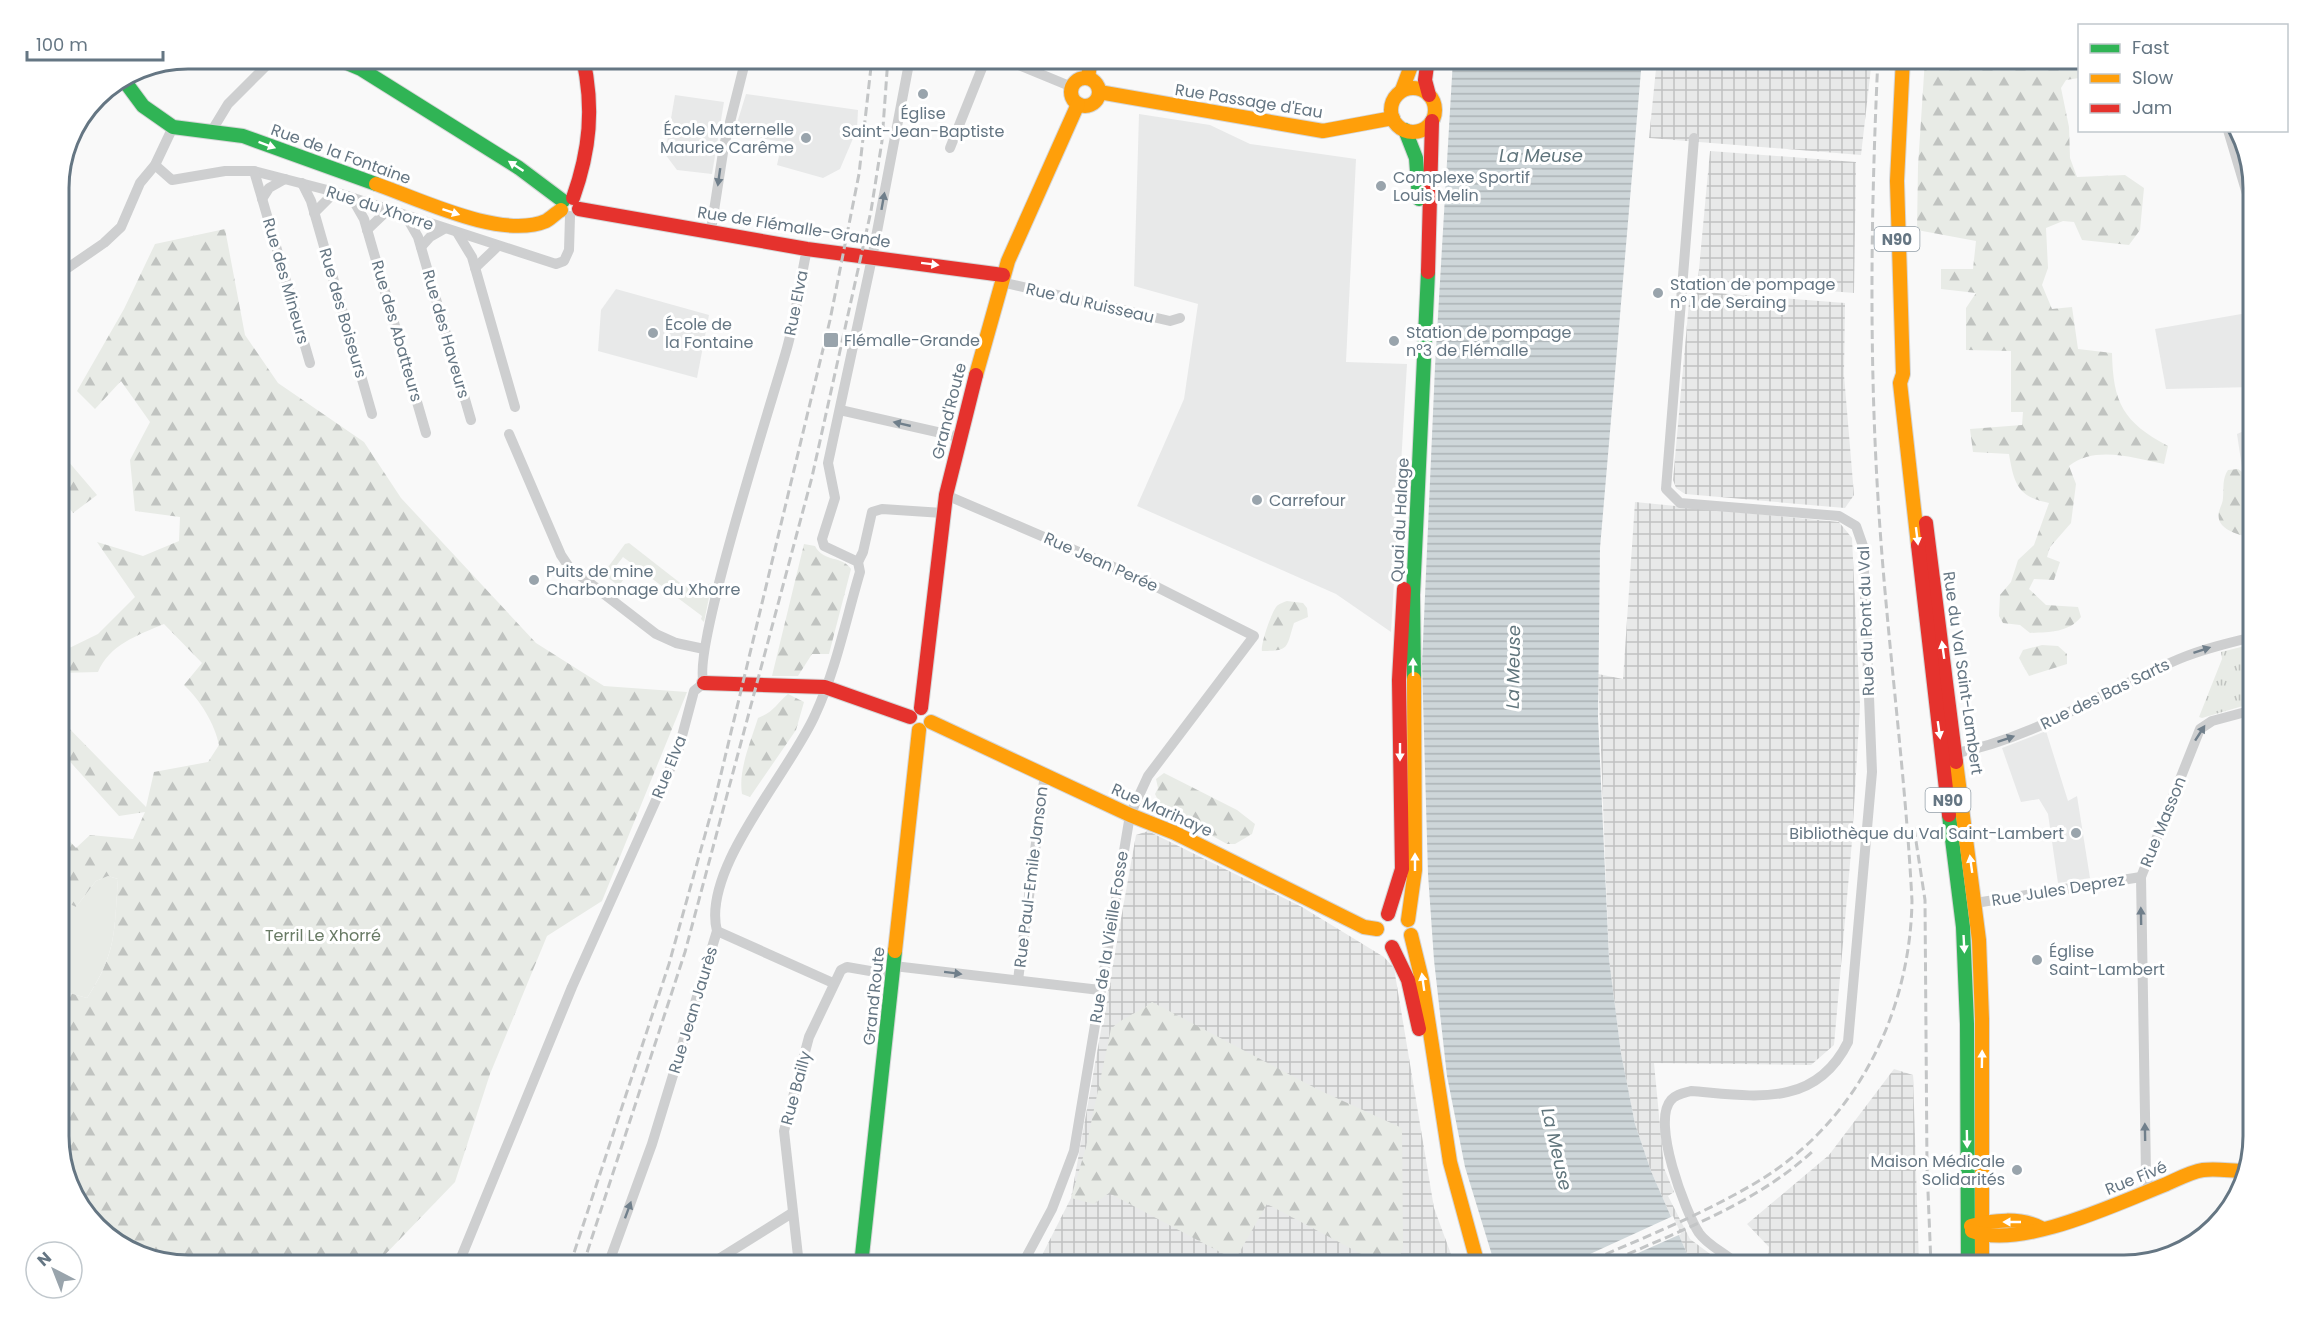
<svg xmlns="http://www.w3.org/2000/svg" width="2312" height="1324" viewBox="0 0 2312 1324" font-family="Poppins,sans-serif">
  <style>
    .built { fill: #e8e9e9 }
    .industrial { fill: url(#industrial-grid) }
    .grass { fill: #e8ebe6 }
    .forest { fill: url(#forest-firs) }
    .park { fill: url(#park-tufts) }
    .water { fill: url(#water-rules) }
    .pier { fill: #f9f9f9 }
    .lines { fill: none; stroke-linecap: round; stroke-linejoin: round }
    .fast-casing { stroke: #d5d6d7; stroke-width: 16 }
    .slow-casing { stroke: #d5d6d7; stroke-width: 16 }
    .jam-casing { stroke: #d5d6d7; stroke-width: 16 }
    .street { stroke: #cecfd0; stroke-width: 10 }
    .fast { stroke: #30b455; stroke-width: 14 }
    .slow { stroke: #ff9f0a; stroke-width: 14 }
    .jam { stroke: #e5322d; stroke-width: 14 }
    .rail { stroke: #c3c5c6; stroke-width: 3; stroke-dasharray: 9 4.5; stroke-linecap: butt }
    .oneway { fill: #fff }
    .oneway2 { fill: #707f8b }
    .poi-dot { fill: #99a4ac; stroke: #fff; stroke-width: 2 }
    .labels { text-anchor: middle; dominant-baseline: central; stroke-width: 6; stroke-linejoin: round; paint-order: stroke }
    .shield { fill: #fff; stroke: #939fa8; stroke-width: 1.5 }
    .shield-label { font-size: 15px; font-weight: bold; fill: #657683 }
    .street-label { font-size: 16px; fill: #657683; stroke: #fff }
    .poi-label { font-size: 16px; fill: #657683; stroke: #fff; text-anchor: start }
    .park-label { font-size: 16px; fill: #687a64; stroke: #fff }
    .water-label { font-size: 18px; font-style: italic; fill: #60757c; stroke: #fff }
    .rim { fill: none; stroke: #657683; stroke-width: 3 }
  </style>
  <defs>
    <pattern id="industrial-grid" width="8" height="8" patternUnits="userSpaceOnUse" patternTransform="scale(1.5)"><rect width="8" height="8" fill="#e8e9e9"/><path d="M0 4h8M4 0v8" fill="none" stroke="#c0c1c2"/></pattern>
    <pattern id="forest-firs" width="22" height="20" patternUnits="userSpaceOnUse" patternTransform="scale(1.5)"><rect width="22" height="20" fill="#e8ebe6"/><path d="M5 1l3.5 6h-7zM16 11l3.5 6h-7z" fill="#c0c3c0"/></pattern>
    <pattern id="park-tufts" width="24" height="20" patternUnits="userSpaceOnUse" patternTransform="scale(1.5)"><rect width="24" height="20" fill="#e8ebe6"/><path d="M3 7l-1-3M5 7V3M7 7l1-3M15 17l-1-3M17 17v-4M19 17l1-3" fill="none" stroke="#c0c3c0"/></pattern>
    <pattern id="water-rules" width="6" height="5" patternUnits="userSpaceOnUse" patternTransform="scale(1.5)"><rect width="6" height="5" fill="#ced6d9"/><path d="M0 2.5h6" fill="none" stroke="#abb2b5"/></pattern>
  </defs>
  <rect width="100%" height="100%" fill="#f9f9f9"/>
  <g class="built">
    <polygon points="746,94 858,110 857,129 840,169 823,178 777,165 782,142 734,133"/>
    <polygon points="675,95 724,102 712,174 677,170 665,154"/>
    <polygon points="1139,114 1210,125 1250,144 1356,159 1346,362 1407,364 1391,632 1336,594 1137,506 1184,399 1198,304 1134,286"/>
    <polygon points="616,289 709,315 697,378 598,351 601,310"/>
    <polygon points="2253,312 2253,387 2166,389 2155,329"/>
    <polygon points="2253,427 2253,479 2243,474 2237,434"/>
    <polygon points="2046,731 2068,801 2077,796 2090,878 2058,883 2048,814 2039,799 2021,802 2002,748"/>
  </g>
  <g class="industrial">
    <polygon points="1657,59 1872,59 1861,155 1649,138"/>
    <polygon points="1710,151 1856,162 1854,293 1698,280"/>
    <polygon points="1690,291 1845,303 1844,375 1854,495 1845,508 1685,494 1676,488 1673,480"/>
    <polygon points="1635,502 1839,522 1852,538 1860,706 1852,841 1834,1045 1811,1065 1654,1063 1664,1168 1674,1192 1668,1196 1690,1239 1725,1265 1692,1265 1651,1171 1635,1124 1621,1053 1609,959 1598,674 1623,679"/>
    <polygon points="1148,831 1302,907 1384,957 1394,968 1434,1208 1455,1265 1037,1265 1071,1198 1136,835"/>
    <polygon points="1894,1069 1913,1075 1919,1265 1767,1265 1769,1247 1747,1224 1829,1155"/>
  </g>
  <g class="grass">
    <polygon points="629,543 684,586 695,588 712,583 704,622 701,619 702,616 623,557 612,571 623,580 619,586 603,574 625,544"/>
    <path d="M108,876L118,879C114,932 117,952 87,998L59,990V899L76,907L96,881Z"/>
  </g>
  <g class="forest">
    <path d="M1925,59H2079V78L2066,80L2061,88L2069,127L2070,158L2077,177L2125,175L2144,188L2140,230L2129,245L2082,240L2074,222L2063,221L2046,228L2048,268L2042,285L2052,309L2072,307L2078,349L2112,353C2113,403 2123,422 2168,446L2164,464C2134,458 2095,445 2069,466L2076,484L2071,523L2050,547L2047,557L2060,562L2054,580L2034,579L2029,589L2046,605L2078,607L2081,617C2068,633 2049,632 2030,633L2020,625L2003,623L1999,616L2000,595L2011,582L2018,560L2034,545L2049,503C2018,497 2014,484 2009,454L1973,452L1970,429L2022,425L2023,412H2011V351L1966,350V308L1976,293L1941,289V269H1973L1976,241L1917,230L1918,166Z"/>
    <path d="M225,229L245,335L278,383L364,442L401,498L536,643L604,686L687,692L602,901L547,936L490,1074L455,1182L375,1265H188L123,1248L80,1208L59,1145V990L87,998C117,953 114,931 118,879L108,876L96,881L76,907L59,899V830L76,848L90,835L133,839L145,812L119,816L64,755L59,742V718L146,807L154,772L208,762L219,745C215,724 200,700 184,685L202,663L164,624C138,635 109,645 98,672L59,673V653L98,634L135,597L97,542L143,556L179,541L180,517L135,511L130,460L150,422L121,381L95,409L77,391L124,309L155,244Z"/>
    <polygon points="59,438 68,461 97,495 73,513 59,495"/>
    <path d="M2238,469L2253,480V538C2240,535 2215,530 2219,512C2220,507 2223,503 2223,498C2224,487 2222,479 2228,470Z"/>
    <path d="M804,544L815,546C824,563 842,555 851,569L829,654H812L798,676H772Z"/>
    <path d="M1287,601L1303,603L1307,608L1308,617L1294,623C1286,648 1290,651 1262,651C1260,646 1272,609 1278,605C1281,603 1284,602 1287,601Z"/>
    <polygon points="2042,645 2058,646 2067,654 2067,664 2029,676 2019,658 2023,650"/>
    <path d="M788,694L804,702L796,730L750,797L742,794C738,770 751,741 758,718C774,712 776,704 788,694Z"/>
    <polygon points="1164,773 1237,810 1255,824 1252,834 1235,844 1227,844 1162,808 1155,794 1158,788 1156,779"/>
    <path d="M1152,1002L1319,1090L1402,1128L1403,1247L1397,1265H1382L1267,1204L1235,1260L1109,1193L1094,1204L1071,1198L1086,1147L1111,1029C1122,1017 1139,1013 1152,1002Z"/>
  </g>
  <polygon class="park" points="2253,644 2253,703 2202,718 2199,717 2222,659 2221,652"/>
  <polygon class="water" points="1453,59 1642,59 1600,548 1598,717 1609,959 1621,1053 1635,1124 1651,1171 1692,1265 1495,1265 1465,1167 1447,1076 1434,960 1428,874 1422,664 1435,367"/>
  <polygon class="pier" points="1673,1216 1681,1234 1611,1265 1566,1265"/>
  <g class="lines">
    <defs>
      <g id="fast">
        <polyline points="335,58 361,69 519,168 563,201"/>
        <polyline points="123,79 143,106 173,127 243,136 376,184"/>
        <polyline points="1405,130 1416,158 1419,199"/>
        <polyline points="1414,679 1413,595 1428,272"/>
        <polyline points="1949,815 1963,927 1967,1024 1968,1265"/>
        <polyline points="861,1265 895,951"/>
      </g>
      <g id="slow">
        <polyline points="1903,58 1897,181 1903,374 1900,383 1918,545"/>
        <polyline points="1088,78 1091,58"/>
        <circle cx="1085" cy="92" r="14"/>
        <circle cx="1413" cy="110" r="22"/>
        <polyline points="1402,90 1414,58"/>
        <polyline points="1099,92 1323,131 1393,118"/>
        <path d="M376,184C419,199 502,240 546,221C551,218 556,213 561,210"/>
        <polyline points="976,375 1008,261 1078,104"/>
        <polyline points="931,722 1130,815 1175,833 1364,927 1377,929"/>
        <polyline points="1956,762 1979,940 1982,1019 1982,1265"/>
        <polyline points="1408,920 1415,870 1414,679"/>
        <polyline points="1411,935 1422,980 1450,1162 1478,1265"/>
        <polyline points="895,951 919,730"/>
        <path d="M1971,1226C1992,1220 2021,1217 2041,1228"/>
        <path d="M1972,1231C2020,1250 2116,1204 2164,1185C2176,1180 2190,1172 2203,1170C2216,1168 2231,1171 2244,1171"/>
      </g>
      <g id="jam">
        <polyline points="1428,58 1425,80 1429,95"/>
        <path d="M573,198C590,150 594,108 583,58"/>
        <polyline points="579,209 807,249 1003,275"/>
        <polyline points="1428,272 1432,121"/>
        <polyline points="1926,523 1956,762"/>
        <polyline points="1918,545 1949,815"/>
        <polyline points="704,683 825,687 910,717"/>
        <polyline points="921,708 946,495 976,375"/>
        <polyline points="1388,914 1402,869 1399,680 1404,589"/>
        <polyline points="1392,947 1408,980 1419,1029"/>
      </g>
    </defs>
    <use href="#fast" class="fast-casing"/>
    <use href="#slow" class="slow-casing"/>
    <use href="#jam" class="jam-casing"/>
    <g class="street">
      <polyline points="1002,58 1072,87"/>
      <polyline points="2228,130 2253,214"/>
      <polyline points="211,132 228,104 274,58"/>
      <path d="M1694,138L1666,489L1680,503L1839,516L1856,526L1863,546L1872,772L1848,1042C1815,1109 1753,1096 1691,1091C1684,1093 1676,1094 1671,1100C1651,1122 1685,1211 1699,1233C1708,1246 1727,1254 1738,1265"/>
      <polyline points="950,148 986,58"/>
      <polyline points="155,165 172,180 225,171 254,171 335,192 556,264 564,261 569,250 570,216"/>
      <polyline points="254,171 310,363"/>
      <polyline points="302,183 311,201 372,414"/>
      <polyline points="352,198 364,219 426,433"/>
      <polyline points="262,199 269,188 285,179"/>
      <polyline points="314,213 335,192"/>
      <polyline points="406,216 418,237 471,420"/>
      <polyline points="367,230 388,210"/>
      <polyline points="711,230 724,146 746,58"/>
      <polyline points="458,234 472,257 515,407"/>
      <polyline points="421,247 430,237 444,229"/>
      <polyline points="475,268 497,247"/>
      <polyline points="59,274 104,243 121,227 140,183 155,165 173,127"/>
      <polyline points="1001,282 1170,321 1180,318"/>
      <polyline points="840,410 959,437"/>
      <polyline points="509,434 561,555 569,567 656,634 676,643 704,649"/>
      <polyline points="946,495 1137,577 1254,636 1148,776 1130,815 1074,1151 1052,1209 1022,1265"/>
      <polyline points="858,562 863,552 872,512 882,509 943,513"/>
      <path d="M1952,754C2034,739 2103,691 2179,659C2203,649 2228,643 2253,637"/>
      <polyline points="1969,904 2141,877"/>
      <polyline points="717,931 833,983"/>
      <polyline points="894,966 1100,990"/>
      <polyline points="1018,980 1045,774"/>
      <polyline points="2149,1190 2146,1174 2141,877 2200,729 2212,721 2253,710"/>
      <path d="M458,1265L572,987L678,751L694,691L704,683C690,654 774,395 787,348C796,316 800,281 807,249"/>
      <path d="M608,1265L652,1144L717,931C701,869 790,772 815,715C836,670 846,619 860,572L858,562L824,546L822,539L835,498L828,463L872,258L910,58"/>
      <polyline points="709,1265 792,1213"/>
      <polyline points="799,1265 784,1131 809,1037 841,970 847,967 893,975"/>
    </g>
    <use href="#fast" class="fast"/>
    <use href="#slow" class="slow"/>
    <use href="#jam" class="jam"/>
    <g class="rail">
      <polyline points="1914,828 1925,900 1927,1167 1931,1265"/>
      <polyline points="570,1265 669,964 715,799 830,320 859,174 872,58"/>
      <polyline points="583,1265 685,952 812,477 871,211 882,141 888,58"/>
      <path d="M1581,1265C1640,1239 1702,1215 1757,1182C1856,1123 1910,1014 1912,901C1905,766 1886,633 1878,498C1869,352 1871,205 1878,58"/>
      <path d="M1603,1265C1676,1232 1755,1205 1814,1150"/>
    </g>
  </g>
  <defs><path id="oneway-solid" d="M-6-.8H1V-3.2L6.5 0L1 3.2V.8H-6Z" transform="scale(1.5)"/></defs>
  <g class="oneway">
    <use href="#oneway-solid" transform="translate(267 145) rotate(20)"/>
    <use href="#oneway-solid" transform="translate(516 166) rotate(-147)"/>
    <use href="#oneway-solid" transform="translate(451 212) rotate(18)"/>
    <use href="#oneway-solid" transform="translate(930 264) rotate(7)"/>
    <use href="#oneway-solid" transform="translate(1917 536) rotate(83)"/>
    <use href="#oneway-solid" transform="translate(1943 650) rotate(-98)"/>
    <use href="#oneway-solid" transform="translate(1413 667) rotate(-90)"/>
    <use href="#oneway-solid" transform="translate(1939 730) rotate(82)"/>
    <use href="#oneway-solid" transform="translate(1400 752) rotate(90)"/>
    <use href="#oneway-solid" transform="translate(1415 862) rotate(-90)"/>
    <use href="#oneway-solid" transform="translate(1971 864) rotate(-98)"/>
    <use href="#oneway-solid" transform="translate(1964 944) rotate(87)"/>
    <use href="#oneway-solid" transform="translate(1423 982) rotate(-98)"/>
    <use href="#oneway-solid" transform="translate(1982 1059) rotate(-89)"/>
    <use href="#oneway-solid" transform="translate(1967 1139) rotate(89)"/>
    <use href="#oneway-solid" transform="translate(2012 1222) rotate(180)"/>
  </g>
  <g class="oneway2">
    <use href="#oneway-solid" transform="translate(719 177) rotate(98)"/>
    <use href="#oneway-solid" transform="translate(883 201) rotate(-80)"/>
    <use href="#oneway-solid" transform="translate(902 424) rotate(-167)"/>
    <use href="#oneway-solid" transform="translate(2202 650) rotate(-18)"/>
    <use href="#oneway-solid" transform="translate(2200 733) rotate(-57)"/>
    <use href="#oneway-solid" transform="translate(2006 739) rotate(-19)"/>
    <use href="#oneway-solid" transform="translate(2141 916) rotate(-91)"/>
    <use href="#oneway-solid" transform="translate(953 973) rotate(7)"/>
    <use href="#oneway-solid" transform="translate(2145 1132) rotate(-91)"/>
    <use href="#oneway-solid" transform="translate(628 1210) rotate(-70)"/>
  </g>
  <g class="poi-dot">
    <circle cx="923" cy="94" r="6"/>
    <circle cx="806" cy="138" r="6"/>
    <circle cx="1381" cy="186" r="6"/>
    <circle cx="1658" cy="293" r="6"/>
    <circle cx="653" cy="333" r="6"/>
    <rect x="823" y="332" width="16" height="16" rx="3"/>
    <circle cx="1394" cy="341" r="6"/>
    <circle cx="1257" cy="500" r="6"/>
    <circle cx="534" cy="580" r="6"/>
    <circle cx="2076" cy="833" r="6"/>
    <circle cx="2037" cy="960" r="6"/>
    <circle cx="2017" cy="1170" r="6"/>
  </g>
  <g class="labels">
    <g class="shield">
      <rect x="1874.5" y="227" width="45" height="24" rx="4.5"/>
      <rect x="1925.5" y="788" width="45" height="24" rx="4.5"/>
    </g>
    <g class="shield-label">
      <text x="1897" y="239">N90</text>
      <text x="1948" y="800">N90</text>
    </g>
    <g class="street-label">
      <text transform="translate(1249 101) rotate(9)">Rue Passage d'Eau</text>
      <text transform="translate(341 154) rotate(20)">Rue de la Fontaine</text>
      <text transform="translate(380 208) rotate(18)">Rue du Xhorre</text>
      <text transform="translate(794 227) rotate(9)">Rue de Flémalle-Grande</text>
      <text transform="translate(286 281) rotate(74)">Rue des Mineurs</text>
      <text transform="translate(796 303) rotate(-79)">Rue Elva</text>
      <text transform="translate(1090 303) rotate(13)">Rue du Ruisseau</text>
      <text transform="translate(343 313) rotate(74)">Rue des Boiseurs</text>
      <text transform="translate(397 331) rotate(74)">Rue des Abatteurs</text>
      <text transform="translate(446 334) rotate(74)">Rue des Haveurs</text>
      <text transform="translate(949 411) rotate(-76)">Grand'Route</text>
      <text transform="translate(1400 520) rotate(-87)">Quai du Halage</text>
      <text transform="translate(1101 562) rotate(24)">Rue Jean Perée</text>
      <text transform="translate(1866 621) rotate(-92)">Rue du Pont du Val</text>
      <text transform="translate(1963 673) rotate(82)">Rue du Val Saint-Lambert</text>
      <text transform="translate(2105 694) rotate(-26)">Rue des Bas Sarts</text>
      <text transform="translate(669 767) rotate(-68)">Rue Elva</text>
      <text transform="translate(1162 810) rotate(24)">Rue Marihaye</text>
      <text transform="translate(2163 822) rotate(-68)">Rue Masson</text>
      <text transform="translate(1031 877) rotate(-83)">Rue Paul-Emile Janson</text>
      <text transform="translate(2058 890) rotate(-9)">Rue Jules Deprez</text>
      <text transform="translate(1109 937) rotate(-81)">Rue de la Vieille Fosse</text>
      <text transform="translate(874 996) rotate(-84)">Grand'Route</text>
      <text transform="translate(693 1010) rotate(-73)">Rue Jean Jaurès</text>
      <text transform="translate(796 1088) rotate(-75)">Rue Bailly</text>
      <text transform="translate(2136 1178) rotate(-22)">Rue Fivé</text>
    </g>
    <g class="poi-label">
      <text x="923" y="113" text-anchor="middle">Église<tspan x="923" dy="18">Saint-Jean-Baptiste</tspan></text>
      <text x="794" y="129" text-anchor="end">École Maternelle<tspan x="794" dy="18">Maurice Carême</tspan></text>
      <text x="1393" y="177">Complexe Sportif<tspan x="1393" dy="18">Louis Melin</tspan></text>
      <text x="1670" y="284">Station de pompage<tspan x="1670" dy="18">n° 1 de Seraing</tspan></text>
      <text x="665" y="324">École de<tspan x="665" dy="18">la Fontaine</tspan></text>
      <text x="1406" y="332">Station de pompage<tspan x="1406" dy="18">n°3 de Flémalle</tspan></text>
      <text x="844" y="340">Flémalle-Grande</text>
      <text x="1269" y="500">Carrefour</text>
      <text x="546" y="571">Puits de mine<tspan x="546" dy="18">Charbonnage du Xhorre</tspan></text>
      <text x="2064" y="833" text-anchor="end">Bibliothèque du Val Saint-Lambert</text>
      <text x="2049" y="951">Église<tspan x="2049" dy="18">Saint-Lambert</tspan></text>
      <text x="2005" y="1161" text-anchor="end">Maison Médicale<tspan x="2005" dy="18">Solidarités</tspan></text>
    </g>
    <g class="park-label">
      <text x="323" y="935">Terril Le Xhorré</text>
    </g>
    <g class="water-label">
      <text x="1541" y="155">La Meuse</text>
      <text transform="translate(1513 667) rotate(-89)">La Meuse</text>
      <text transform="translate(1557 1149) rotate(77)">La Meuse</text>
    </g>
  </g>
  <path d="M0 0H2312V1324H0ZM188 69H2124A119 119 0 0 1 2243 188V1136A119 119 0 0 1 2124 1255H188A119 119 0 0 1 69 1136V188A119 119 0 0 1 188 69Z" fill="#fff" fill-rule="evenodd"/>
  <path class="rim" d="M188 69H2124A119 119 0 0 1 2243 188V1136A119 119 0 0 1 2124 1255H188A119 119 0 0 1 69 1136V188A119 119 0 0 1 188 69Z"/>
  <rect x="2078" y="24" width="210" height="108" fill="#ffffff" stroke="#c1c8cd" stroke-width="1.5"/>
  <rect x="2090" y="44" width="30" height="9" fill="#30b455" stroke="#c1c8cd" stroke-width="1.5"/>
  <text x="2132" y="54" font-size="18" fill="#657683">Fast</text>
  <rect x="2090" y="74" width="30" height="9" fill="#ff9f0a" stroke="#c1c8cd" stroke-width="1.5"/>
  <text x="2132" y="84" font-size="18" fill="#657683">Slow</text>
  <rect x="2090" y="104" width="30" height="9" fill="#e5322d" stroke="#c1c8cd" stroke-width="1.5"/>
  <text x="2132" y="114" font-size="18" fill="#657683">Jam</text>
  <g transform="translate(54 1270) rotate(318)"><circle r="28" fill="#ffffff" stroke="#c1c8cd" stroke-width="1.5"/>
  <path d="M0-4.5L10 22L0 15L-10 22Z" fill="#99a4ac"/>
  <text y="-9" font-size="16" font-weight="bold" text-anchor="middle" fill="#657683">N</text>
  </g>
  <path d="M27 51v9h136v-9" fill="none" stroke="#657683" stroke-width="3"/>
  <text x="36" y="51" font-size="18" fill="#657683" stroke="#ffffff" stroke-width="4.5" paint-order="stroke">100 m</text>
</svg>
